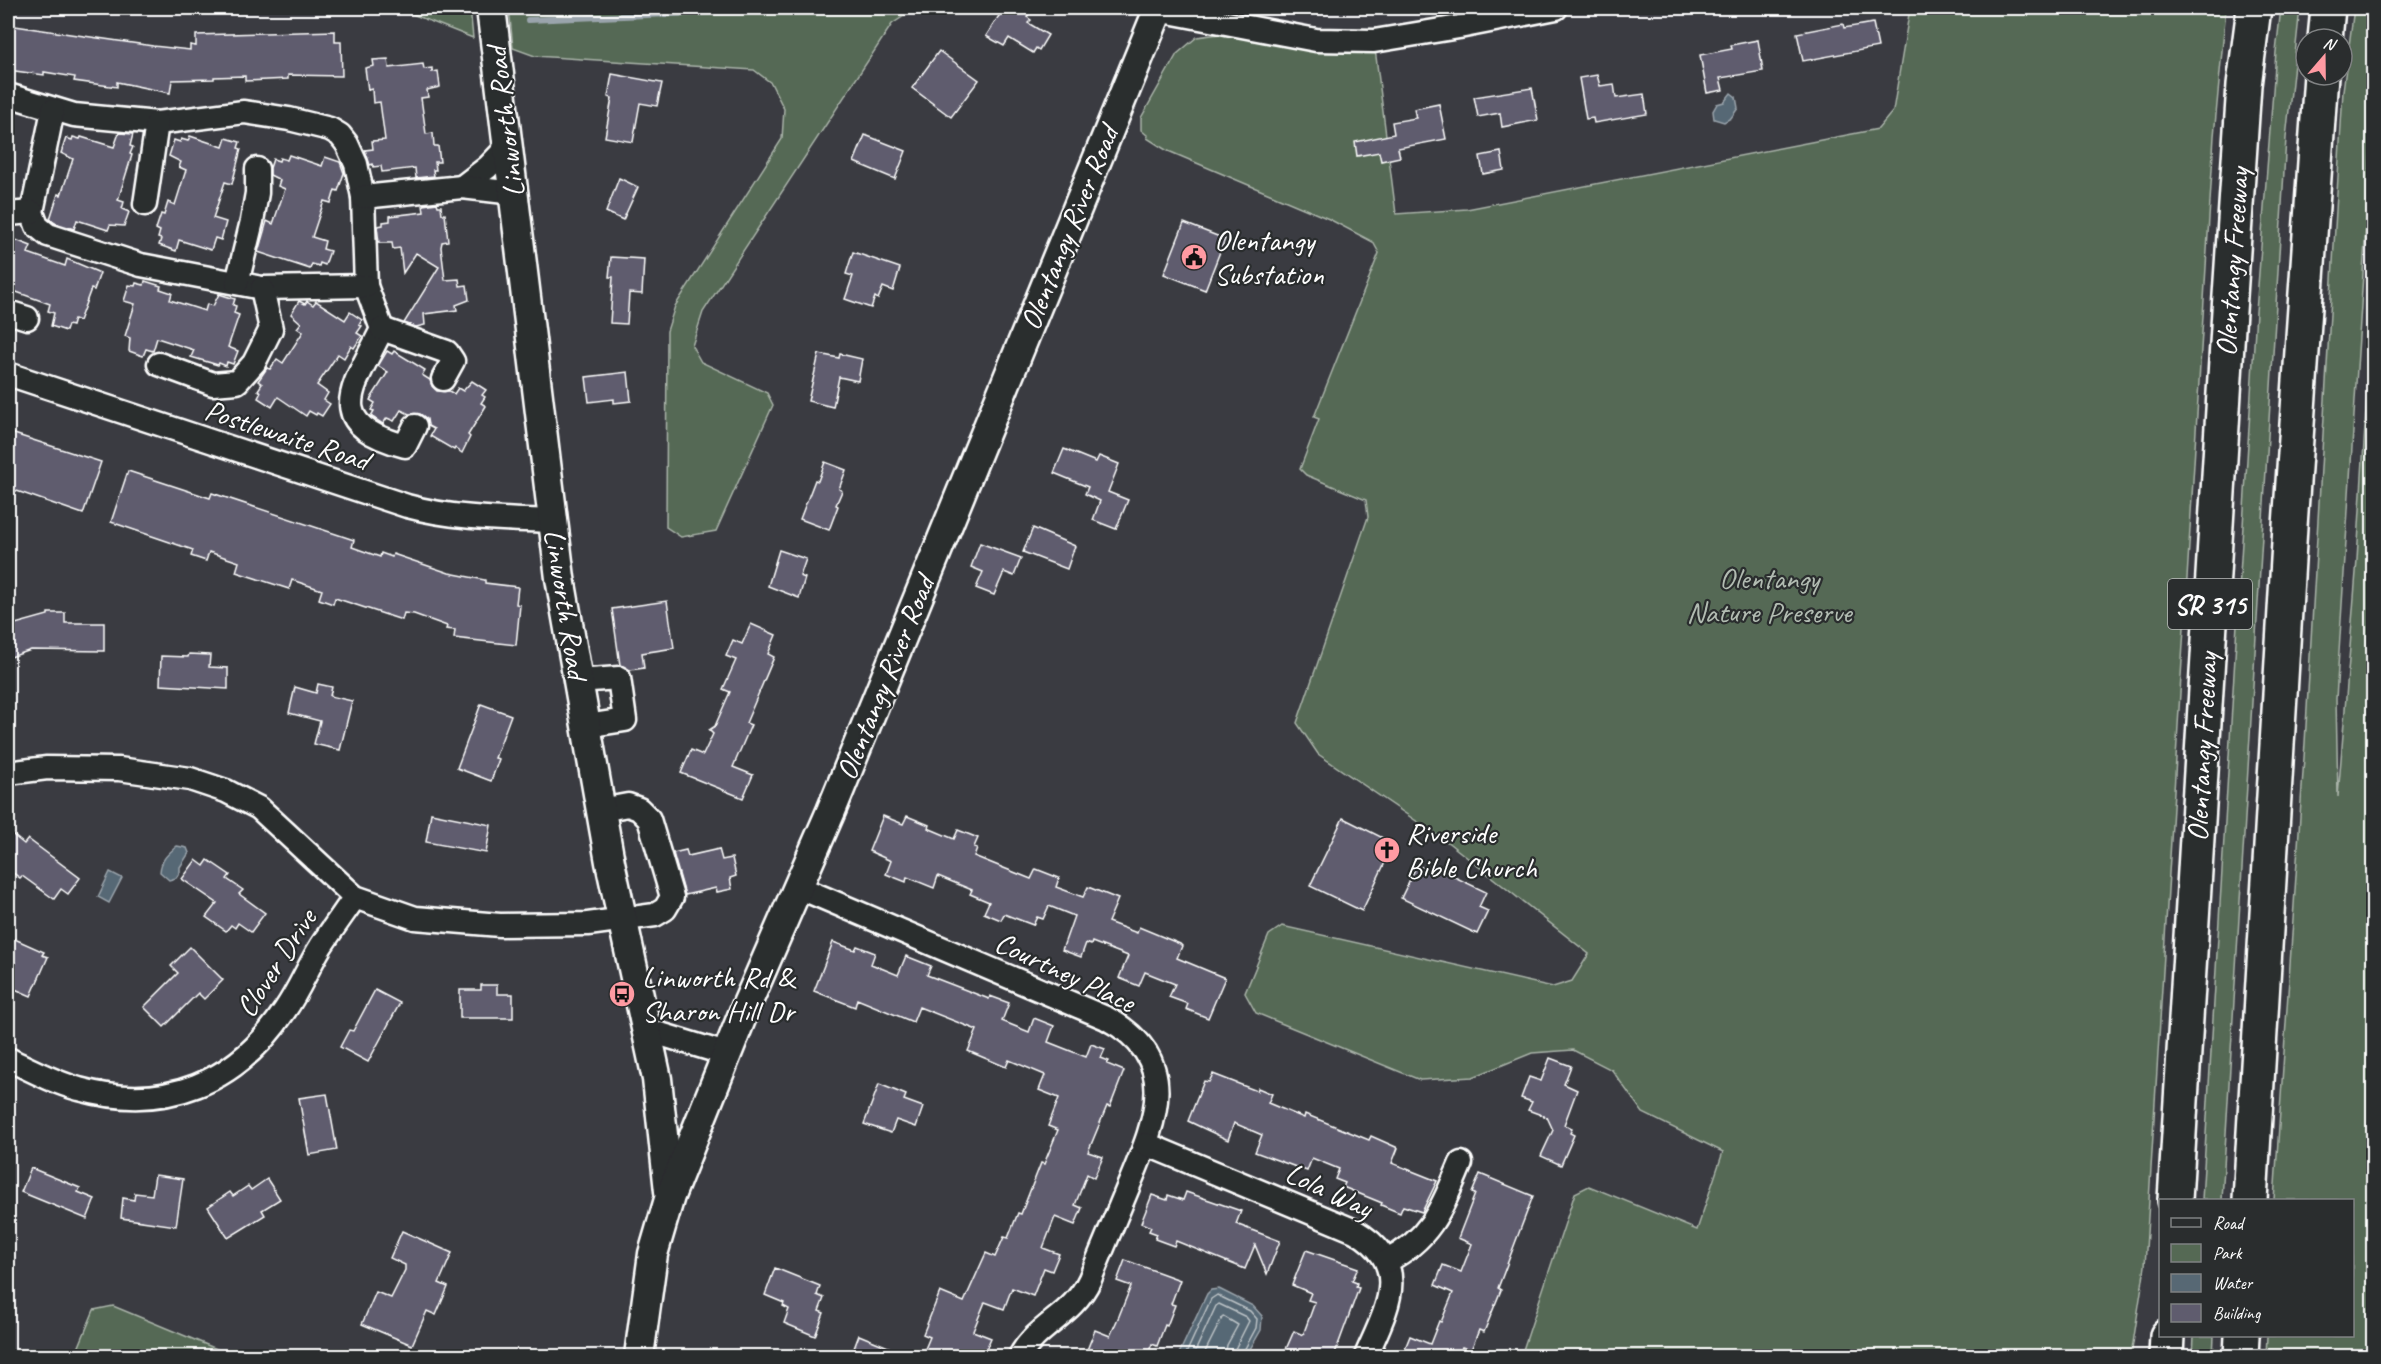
<svg xmlns="http://www.w3.org/2000/svg" width="2381" height="1364" viewBox="0 0 2381 1364" font-family="Caveat,sans-serif">
  <style>
    .green { fill: #556954; stroke: #aab4aa; stroke-width: 1.5 }
    .water { fill: #576874; stroke: #9aa4ac; stroke-width: 1.5 }
    .lines { fill: none; stroke-linecap: round; stroke-linejoin: round }
    .shore { stroke: #bcc3c7; stroke-width: 1.5 }
    .stream { stroke: #9aa4ac; stroke-width: 6 }
    .building { fill: #5f5c6e; stroke: #fff; stroke-width: 1.5 }
    .minor-casing { stroke: #fff; stroke-width: 27 }
    .major-casing { stroke: #fff; stroke-width: 33 }
    .highway-casing { stroke: #fff; stroke-width: 38 }
    .minor { stroke: #2a2d2e; stroke-width: 22 }
    .major { stroke: #2a2d2e; stroke-width: 28 }
    .highway { stroke: #2a2d2e; stroke-width: 33 }
    .labels { text-anchor: middle; dominant-baseline: central; stroke-width: 4.5; stroke-linejoin: round; paint-order: stroke }
    .shield { fill: #2a2d2e; stroke: #bfc0c0; stroke-width: 1.5 }
    .shield-label { font-size: 28px; font-weight: bold; fill: #fff }
    .street-label { font-size: 30px; fill: #fff; stroke: #2a2d2e }
    .poi-label { font-size: 30px; fill: #fff; stroke: #2a2d2e; text-anchor: start }
    .park-label { font-size: 30px; fill: #b2bcb2; stroke: #2a2d2e }
  </style>
  <rect width="100%" height="100%" fill="#3a3b41"/>
  <filter id="ink" filterUnits="userSpaceOnUse"><feTurbulence type="fractalNoise" baseFrequency=".0167" numOctaves="2"/><feDisplacementMap in="SourceGraphic" scale="12" xChannelSelector="R" yChannelSelector="G"/><feConvolveMatrix kernelMatrix="1 2 1 2 8 2 1 2 1" color-interpolation-filters="sRGB"/></filter>
  <g filter="url(#ink)">
    <g class="green">
      <polygon points="397,8 470,8 473,38"/>
      <polygon points="509,8 916,8 892,24 703,312 692,346 701,362 767,393 773,405 716,531 681,537 666,527 667,331 675,306 782,139 784,109 771,83 754,70 535,56 513,48"/>
      <polygon points="1910,8 2226,8 2214,136 2145,1266 2131,1356 1521,1356 1575,1193 1589,1186 1697,1230 1723,1152 1643,1113 1612,1070 1573,1050 1532,1053 1473,1077 1420,1080 1256,1013 1245,993 1269,935 1282,926 1553,987 1572,981 1589,954 1450,844 1318,754 1297,723 1368,517 1366,500 1306,475 1300,469 1319,419 1314,417 1379,253 1373,242 1329,219 1166,150 1147,138 1148,136 1141,130 1141,118 1177,54 1197,37 1249,30 1374,41 1396,214 1467,209 1878,129 1893,111"/>
      <polygon points="2281,8 2300,8 2286,138 2222,1200 2202,1200 2256,312 2276,52"/>
      <polygon points="2354,8 2373,8 2373,116 2336,699 2338,797 2357,560 2373,292 2373,1356 2266,1356 2267,1336 2352,1336 2352,1200 2274,1200 2305,743 2343,91"/>
      <polygon points="113,1306 231,1355 232,1356 75,1356 94,1310"/>
      <polygon points="2194,1336 2214,1336 2213,1356 2193,1356"/>
    </g>
    <g class="water">
      <polygon points="1731,93 1736,97 1738,108 1731,118 1724,122 1714,119 1713,111 1717,104 1724,102"/>
      <path d="M177,846L187,848L189,853L180,867V872L176,878L169,880L160,872C161,859 168,854 177,846Z"/>
      <polygon points="110,872 122,878 109,903 98,897"/>
      <polygon points="1219,1289 1253,1306 1262,1316 1261,1330 1246,1356 1178,1356 1207,1294 1211,1290"/>
    </g>
    <g class="lines">
      <g class="shore">
        <polyline points="1185,1356 1211,1299 1217,1295 1250,1311 1257,1319 1256,1328 1241,1356"/>
        <polyline points="1193,1356 1216,1306 1219,1304 1246,1317 1249,1321 1235,1349 1234,1356"/>
        <polyline points="1203,1356 1223,1316 1238,1325 1227,1345 1225,1356"/>
      </g>
      <polyline class="stream" points="528,20 811,8"/>
    </g>
    <g class="building">
      <polygon points="1004,8 1033,8 1027,17 1031,20 1028,23 1048,35 1039,50 1036,48 1033,53 1009,38 1004,46 986,36"/>
      <polygon points="1873,23 1878,47 1803,61 1797,33 1843,24 1844,28"/>
      <polygon points="8,25 153,46 190,50 190,45 196,46 196,35 335,31 335,42 341,42 342,76 288,75 288,79 245,81 245,76 214,77 214,79 172,80 170,93 117,82 117,87 74,81 75,77 44,72 44,75 8,70"/>
      <polygon points="1758,40 1763,71 1720,78 1723,90 1707,93 1700,55 1732,49 1731,45"/>
      <polygon points="939,51 979,80 951,117 912,88"/>
      <polygon points="388,59 389,68 423,64 424,69 432,68 432,72 438,71 440,87 427,90 428,97 421,98 426,134 433,133 434,146 438,146 440,162 435,162 436,170 433,170 434,176 416,178 415,168 382,172 381,166 373,167 373,164 370,165 365,150 373,149 372,141 385,140 380,102 373,103 372,89 368,90 365,68 374,66 373,60"/>
      <polygon points="612,74 662,83 657,106 640,103 633,142 605,137 612,98 608,97"/>
      <polygon points="1597,75 1600,86 1614,84 1616,98 1644,94 1647,114 1594,123 1593,118 1586,119 1579,78"/>
      <polygon points="1532,88 1538,120 1502,127 1500,113 1478,117 1474,97"/>
      <polygon points="1439,104 1446,139 1398,148 1400,157 1381,161 1379,152 1357,156 1355,142 1394,134 1392,122 1416,118 1414,109"/>
      <polygon points="119,133 133,134 130,146 133,147 130,154 132,155 118,200 124,202 122,209 129,212 124,226 110,225 108,230 77,220 74,229 55,223 50,219 58,194 61,195 73,159 61,153 66,138 72,140 73,137 80,139 81,137 114,147"/>
      <polygon points="865,135 906,151 895,179 854,162"/>
      <polygon points="190,136 223,147 226,138 240,142 238,148 241,149 232,184 225,182 213,218 226,222 221,240 215,238 211,250 179,240 176,251 159,245 161,239 158,238 160,231 156,229 161,214 164,215 168,202 175,205 186,170 179,167 181,162 169,156 174,140 180,142 181,139 188,141"/>
      <polygon points="1501,152 1504,170 1483,174 1480,156"/>
      <polygon points="289,155 322,166 325,157 340,162 344,173 338,191 335,190 331,203 324,201 312,237 325,241 323,249 330,251 325,265 320,263 319,266 312,264 310,269 258,252 267,221 273,224 285,189 278,186 280,180 270,175 270,168 273,159 279,161 280,158 287,160"/>
      <polygon points="619,178 638,187 623,220 606,212"/>
      <polygon points="437,203 438,206 441,206 442,214 445,214 448,241 442,242 441,247 445,280 459,279 460,286 467,285 469,300 456,305 457,310 424,314 425,325 416,327 404,323 439,267 416,253 403,273 400,248 393,249 392,243 379,243 377,226 383,225 383,222 390,221 390,216 424,212 423,205"/>
      <polygon points="1184,223 1225,239 1205,290 1164,274"/>
      <polygon points="8,237 31,246 28,253 65,266 67,259 100,273 94,290 91,289 79,321 74,319 72,326 68,325 66,331 51,326 54,313 48,311 50,304 8,289"/>
      <polygon points="853,252 900,268 893,291 883,287 878,299 875,297 871,308 845,299 853,276 846,274"/>
      <polygon points="611,257 644,259 642,294 629,293 627,324 610,323 613,277 609,277"/>
      <polygon points="145,281 161,286 160,289 172,293 170,300 205,311 207,304 213,306 219,294 235,299 233,305 236,306 234,313 239,315 228,347 238,351 233,364 227,362 226,366 219,363 218,365 191,357 194,350 157,338 153,351 146,349 143,356 129,351 130,338 125,336 135,304 124,301 129,285 135,286 136,283 144,285"/>
      <polygon points="299,301 305,304 307,301 313,305 316,301 345,320 350,312 362,320 359,325 362,326 357,333 362,336 354,348 351,346 344,358 338,354 317,385 328,393 324,400 330,404 322,416 317,413 316,415 309,411 306,416 278,397 272,407 258,398 261,392 258,390 262,384 258,381 267,368 270,369 277,359 283,363 303,332 297,328 301,323 291,314"/>
      <polygon points="387,351 392,354 394,351 425,370 422,375 430,380 432,386 437,391 449,391 454,394 458,388 463,391 472,381 486,390 482,395 485,397 481,403 486,406 468,435 470,437 462,453 455,448 454,450 430,436 434,429 428,426 427,419 420,414 409,414 401,410 394,421 387,418 383,424 371,416 374,411 371,410 375,403 370,400 388,372 378,366"/>
      <polygon points="819,354 839,358 840,354 862,359 858,381 839,377 833,407 808,401"/>
      <polygon points="628,372 631,401 614,403 614,399 589,402 586,377"/>
      <polygon points="8,432 101,462 83,514 8,488"/>
      <polygon points="1064,449 1096,462 1099,456 1119,464 1108,492 1128,500 1116,529 1093,520 1100,501 1085,494 1088,487 1054,473"/>
      <polygon points="825,462 846,470 839,489 842,491 836,505 838,506 829,530 800,519 815,480 818,481"/>
      <polygon points="128,471 210,498 212,493 354,540 352,547 380,557 381,553 392,557 393,554 449,573 485,580 485,583 518,587 516,604 520,605 516,645 454,638 455,630 446,629 447,626 414,614 404,613 402,620 335,598 333,604 319,599 322,590 292,580 289,589 236,572 239,562 209,552 206,561 191,556 193,550 111,522"/>
      <polygon points="1033,528 1075,546 1067,569 1023,552"/>
      <polygon points="980,543 1021,558 1014,576 1004,572 994,595 976,588 983,572 971,567"/>
      <polygon points="779,550 806,559 800,576 805,578 799,598 768,586"/>
      <polygon points="667,601 674,648 642,653 644,668 630,670 620,665 612,609"/>
      <polygon points="48,613 65,613 65,623 104,623 104,651 31,650 8,658 8,626 48,615"/>
      <polygon points="751,624 776,635 768,654 774,657 746,723 751,725 733,767 753,775 743,798 681,773 691,750 703,755 713,734 709,730 715,726 730,692 723,689 736,660 726,656 733,640 742,644"/>
      <polygon points="189,654 210,655 209,667 228,668 228,689 160,685 161,656 188,657"/>
      <polygon points="318,684 332,687 330,696 352,701 340,750 314,744 320,721 289,713 295,687 316,693"/>
      <polygon points="481,704 511,715 495,758 499,759 491,781 457,768"/>
      <polygon points="431,813 491,825 486,853 426,842"/>
      <polygon points="883,816 903,824 907,816 929,825 928,828 954,839 958,830 978,838 974,847 977,848 974,856 1031,879 1036,869 1059,878 1056,887 1083,897 1088,887 1118,899 1108,922 1137,933 1139,927 1180,944 1182,946 1177,958 1225,978 1208,1018 1186,1009 1188,1004 1169,997 1175,984 1145,972 1139,986 1119,978 1128,956 1092,942 1091,945 1086,943 1081,957 1062,950 1074,916 1049,906 1043,919 1037,917 1033,925 1004,914 1001,920 984,913 989,902 970,894 972,890 938,876 934,888 907,877 906,882 886,874 891,861 869,851"/>
      <polygon points="1343,818 1391,842 1387,850 1390,852 1362,911 1310,886"/>
      <polygon points="8,831 24,844 28,839 80,878 68,894 61,889 54,899 22,876 20,878 8,869"/>
      <polygon points="719,849 722,860 732,858 736,876 730,878 732,889 717,892 716,888 685,895 673,853 686,850 688,856"/>
      <polygon points="196,860 204,866 208,860 230,875 227,879 243,890 239,894 265,913 251,932 238,923 235,928 231,925 226,931 206,917 217,903 182,879"/>
      <polygon points="1417,865 1434,873 1436,868 1486,892 1479,907 1488,911 1477,934 1401,898"/>
      <polygon points="8,936 44,952 42,955 48,957 31,996 8,986 8,980 15,963 8,960"/>
      <polygon points="833,942 855,950 857,946 875,953 871,964 898,975 906,956 931,966 927,975 989,999 990,996 1009,1003 1002,1021 1029,1032 1034,1018 1054,1026 1048,1042 1086,1057 1091,1044 1105,1049 1101,1058 1109,1061 1107,1064 1124,1071 1110,1107 1107,1106 1088,1152 1103,1157 1094,1178 1087,1174 1075,1205 1082,1208 1075,1225 1055,1217 1043,1248 1059,1254 1052,1271 1044,1268 1033,1296 1012,1288 1004,1309 985,1302 973,1331 991,1338 983,1356 922,1356 930,1337 923,1334 940,1292 964,1302 986,1253 995,1257 1004,1237 1008,1238 1018,1213 1021,1214 1041,1163 1044,1164 1058,1130 1048,1126 1059,1098 1039,1090 1045,1075 1009,1060 1006,1067 968,1051 977,1030 919,1007 913,1022 857,999 855,1007 814,991"/>
      <polygon points="190,947 223,980 204,999 198,993 164,1027 144,1007 178,973 171,966"/>
      <polygon points="481,985 497,985 497,994 513,994 513,1018 460,1018 460,990 481,990"/>
      <polygon points="375,990 400,1003 368,1062 340,1047 349,1030 353,1031"/>
      <polygon points="1550,1058 1571,1066 1564,1084 1577,1090 1564,1125 1572,1129 1570,1133 1574,1135 1561,1165 1541,1156 1553,1130 1547,1117 1528,1110 1532,1102 1521,1098 1529,1077 1541,1081"/>
      <polygon points="1213,1074 1257,1091 1258,1088 1272,1094 1268,1103 1304,1118 1305,1114 1369,1140 1371,1136 1398,1148 1392,1163 1437,1181 1422,1212 1403,1206 1400,1213 1381,1205 1382,1203 1343,1187 1345,1183 1335,1179 1339,1169 1312,1158 1307,1171 1255,1152 1262,1135 1234,1123 1228,1140 1188,1121 1204,1081 1209,1082"/>
      <polygon points="879,1084 906,1095 904,1100 923,1107 916,1127 896,1120 891,1133 864,1124"/>
      <polygon points="327,1094 337,1150 309,1155 299,1098"/>
      <polygon points="31,1168 80,1188 78,1192 95,1199 87,1219 21,1192"/>
      <polygon points="1480,1174 1533,1196 1498,1288 1501,1290 1484,1332 1479,1330 1471,1350 1462,1347 1459,1356 1402,1356 1410,1336 1430,1344 1439,1321 1441,1322 1453,1293 1435,1285 1443,1265 1461,1272 1472,1244 1458,1238 1475,1194 1472,1193"/>
      <polygon points="155,1175 183,1179 176,1226 121,1218 123,1198 134,1200 135,1193 152,1195"/>
      <polygon points="267,1179 280,1199 262,1210 265,1215 228,1238 208,1207 230,1192 233,1196 248,1186 251,1190"/>
      <polygon points="1186,1192 1241,1211 1236,1224 1280,1241 1267,1274 1255,1245 1245,1269 1176,1241 1174,1246 1155,1239 1157,1234 1149,1231 1151,1227 1141,1223 1152,1195 1167,1200 1168,1195 1183,1200"/>
      <polygon points="402,1231 452,1253 439,1283 448,1287 436,1315 427,1311 412,1345 362,1324 376,1292 391,1298 405,1270 405,1265 390,1258"/>
      <polygon points="1306,1250 1358,1268 1352,1281 1357,1283 1356,1287 1359,1288 1334,1356 1283,1356 1294,1331 1303,1335 1315,1302 1308,1300 1311,1293 1292,1285"/>
      <polygon points="1125,1260 1180,1280 1171,1304 1175,1305 1167,1326 1165,1325 1157,1346 1152,1344 1147,1356 1106,1356 1087,1350 1095,1330 1110,1336 1119,1316 1131,1286 1117,1281"/>
      <polygon points="775,1268 820,1286 817,1295 824,1298 819,1311 824,1313 815,1336 784,1323 789,1309 783,1306 784,1303 765,1295"/>
      <polygon points="859,1335 910,1356 867,1356 853,1351"/>
    </g>
    <g class="lines">
      <defs>
        <g id="minor">
          <polyline points="1158,10 1316,40 1374,41 1459,27 1556,8"/>
          <path d="M8,95L74,115L157,123L244,112L289,119L330,129L340,135L347,144L356,164L363,197L366,286L382,329C354,387 320,423 405,446L415,426"/>
          <polyline points="53,110 32,212 37,226 48,235 141,265 262,288 366,286"/>
          <polyline points="462,187 488,167 509,145"/>
          <polyline points="363,197 462,187 514,193"/>
          <polyline points="145,204 157,123"/>
          <polyline points="8,214 32,212"/>
          <polyline points="237,283 252,221 257,193 257,169"/>
          <polyline points="8,312 27,318"/>
          <polyline points="382,329 447,352 453,361 443,379"/>
          <polyline points="159,364 213,384 237,382 254,363 271,329 262,288"/>
          <path d="M8,374L407,506C455,519 504,519 553,521"/>
          <polyline points="577,681 619,678 625,720 586,726"/>
          <polyline points="8,773 47,768 119,769 190,779 226,791 259,808 355,897 415,918 500,925 588,924 655,915 665,909 672,897 649,819 639,809 628,805 601,810"/>
          <path d="M798,887L1106,1018C1183,1059 1156,1120 1129,1185C1116,1216 1103,1247 1090,1279C1073,1316 1038,1324 1020,1356"/>
          <polyline points="647,1030 726,1054"/>
          <path d="M8,1059C31,1070 55,1083 79,1089C165,1113 237,1083 285,1010C299,990 308,967 321,946C332,929 344,913 355,897"/>
          <path d="M1146,1144L1355,1231C1413,1265 1387,1308 1366,1356"/>
          <path d="M1387,1261C1432,1238 1442,1207 1461,1163"/>
        </g>
        <g id="major">
          <polyline points="491,8 560,578 610,862 657,1079 669,1191"/>
          <polyline points="639,1356 653,1254 670,1196 747,1004 831,811 1159,8"/>
        </g>
        <g id="highway">
          <polyline points="2325,39 2328,8"/>
          <polyline points="2175,1200 2229,311 2244,85 2254,8"/>
          <polyline points="2250,1200 2290,526 2321,75"/>
          <polyline points="2166,1356 2167,1336"/>
          <polyline points="2241,1356 2242,1336"/>
        </g>
      </defs>
      <use href="#minor" class="minor-casing"/>
      <use href="#major" class="major-casing"/>
      <use href="#highway" class="highway-casing"/>
      <use href="#minor" class="minor"/>
      <use href="#major" class="major"/>
      <use href="#highway" class="highway"/>
    </g>
  </g>
  <defs>
    <symbol id="civic-disc" viewBox="-11 -11 22 22"><circle r="9.5" fill="#ff9aa2" stroke="#2a2d2e"/><path d="M-.6-6.5H3V-4.5H.6V-3L4-1V1h2V6H-6V1h2V-1L-.6-3ZM-1.2 2.5V6h2.4V2.5Z" fill="#111"/></symbol>
    <symbol id="church-disc" viewBox="-11 -11 22 22"><circle r="9.5" fill="#ff9aa2" stroke="#2a2d2e"/><path d="M-1.2-6h2.4v3.5h3.3v2.4h-3.3V6h-2.4V-.1h-3.3v-2.4h3.3Z" fill="#111"/></symbol>
    <symbol id="bus-disc" viewBox="-11 -11 22 22"><circle r="9.5" fill="#ff9aa2" stroke="#2a2d2e"/><path d="M-5-6H5V4H4V6H2V4H-2V6H-4V4H-5ZM-3.5-4V0h7V-4ZM-3.5 1.2v1.5H-2V1.2ZM2 1.2v1.5H3.5V1.2Z" fill="#111"/></symbol>
  </defs>
  <g fill-rule="evenodd">
    <use href="#civic-disc" x="1179" y="242" width="30" height="30"/>
    <use href="#church-disc" x="1372" y="835" width="30" height="30"/>
    <use href="#bus-disc" x="607" y="979" width="30" height="30"/>
  </g>
  <g class="labels">
    <rect class="shield" x="2168" y="579" width="84" height="50" rx="4.5"/>
    <g class="shield-label">
      <text x="2210" y="604">SR 315</text>
    </g>
    <g class="street-label">
      <text transform="translate(505 122) rotate(-97)">Linworth Road</text>
      <text transform="translate(1069 228) rotate(-68)">Olentangy River Road</text>
      <text transform="translate(2232 262) rotate(-86)">Olentangy Freeway</text>
      <text transform="translate(287 435) rotate(18)">Postlewaite Road</text>
      <text transform="translate(566 604) rotate(81)">Linworth Road</text>
      <text transform="translate(885 678) rotate(-68)">Olentangy River Road</text>
      <text transform="translate(2202 747) rotate(-87)">Olentangy Freeway</text>
      <text transform="translate(276 963) rotate(-57)">Clover Drive</text>
      <text transform="translate(1065 972) rotate(25)">Courtney Place</text>
      <text transform="translate(1329 1190) rotate(25)">Lola Way</text>
    </g>
    <g class="poi-label">
      <text x="1214" y="240">Olentangy<tspan x="1214" dy="34">Substation</tspan></text>
      <text x="1406" y="833">Riverside<tspan x="1406" dy="34">Bible Church</tspan></text>
      <text x="642" y="977">Linworth Rd &amp;<tspan x="642" dy="34">Sharon Hill Dr</tspan></text>
    </g>
    <g class="park-label">
      <text x="1769" y="578">Olentangy<tspan x="1769" dy="34">Nature Preserve</tspan></text>
    </g>
  </g>
  <rect width="2381" height="1364" fill="none" stroke="#2a2d2e" stroke-width="30"/>
  <rect x="15" y="15" width="2351" height="1334" fill="none" stroke="#fff" stroke-width="2" filter="url(#ink)"/>
  <rect x="2159" y="1199" width="195" height="138" fill="#2a2d2e" stroke="#7f8182" stroke-width="1.5"/>
  <rect x="2171" y="1218" width="30" height="9" fill="#2a2d2e" stroke="#7f8182" stroke-width="1.5"/>
  <text x="2213" y="1229" font-size="18" fill="#ffffff">Road</text>
  <rect x="2171" y="1244" width="30" height="18" fill="#556954" stroke="#7f8182" stroke-width="1.5"/>
  <text x="2213" y="1259" font-size="18" fill="#ffffff">Park</text>
  <rect x="2171" y="1274" width="30" height="18" fill="#576874" stroke="#7f8182" stroke-width="1.5"/>
  <text x="2213" y="1289" font-size="18" fill="#ffffff">Water</text>
  <rect x="2171" y="1304" width="30" height="18" fill="#5f5c6e" stroke="#7f8182" stroke-width="1.5"/>
  <text x="2213" y="1319" font-size="18" fill="#ffffff">Building</text>
  <g transform="translate(2324 57) rotate(20)"><circle r="28" fill="#2a2d2e" stroke="#7f8182" stroke-width="1.5"/>
  <path d="M0-4.5L10 22L0 15L-10 22Z" fill="#ff9aa2"/>
  <text y="-9" font-size="16" font-weight="bold" text-anchor="middle" fill="#ffffff">N</text>
  </g>
</svg>
